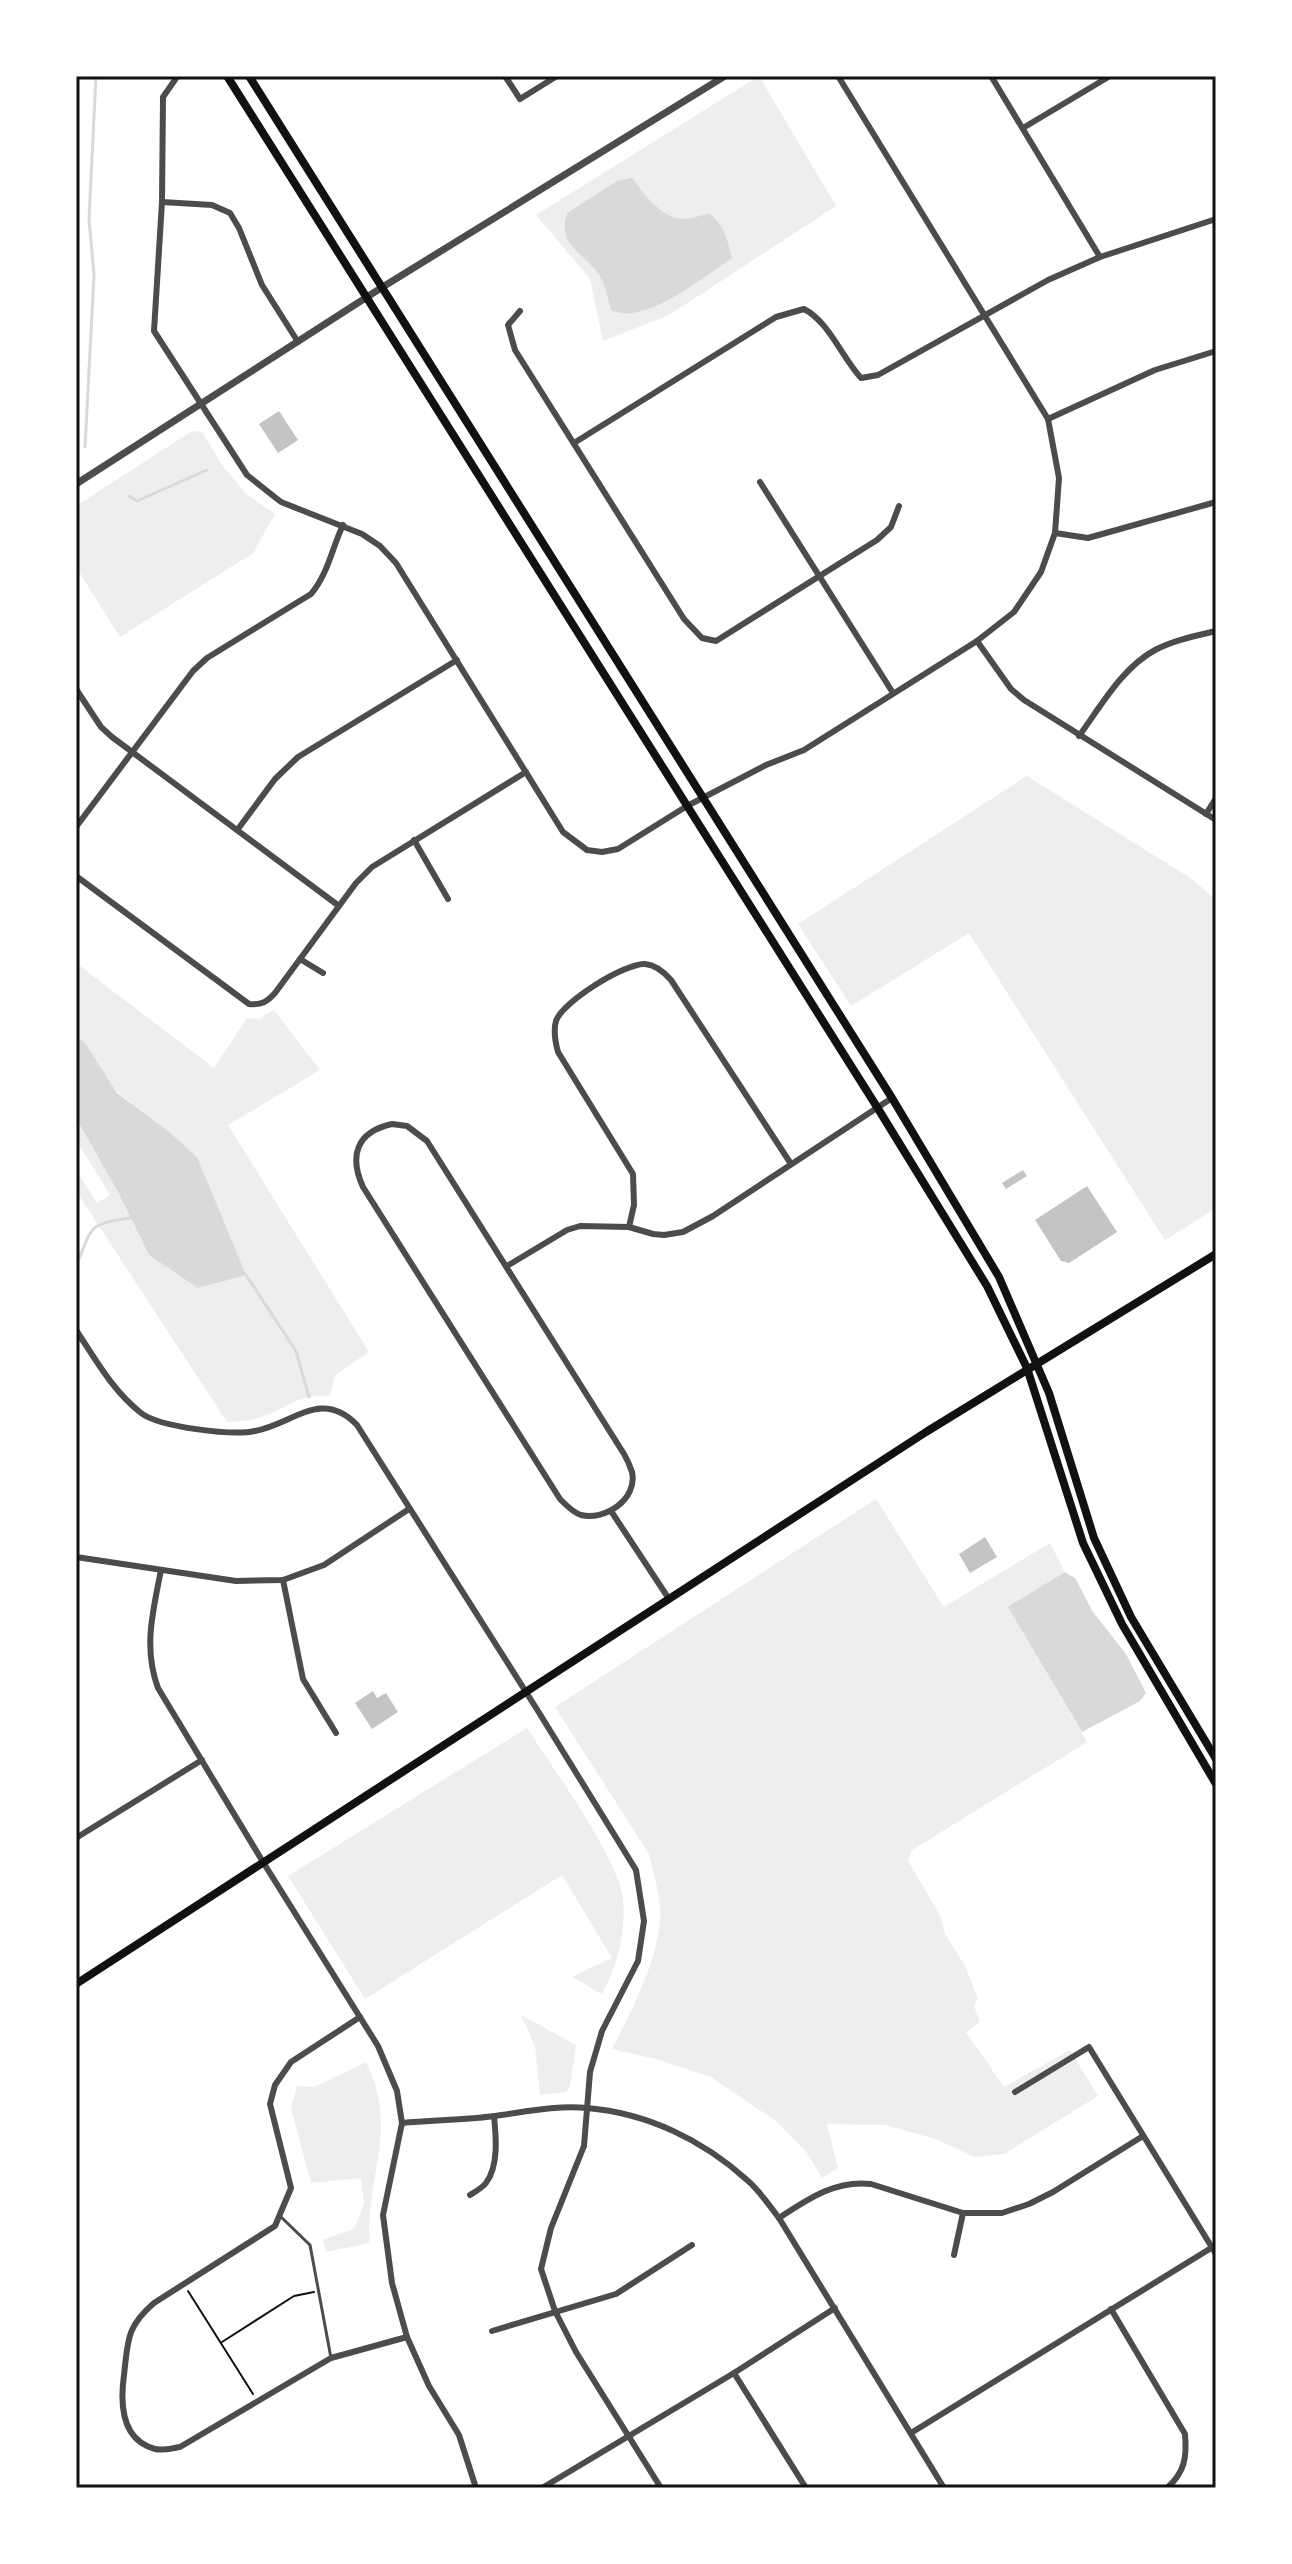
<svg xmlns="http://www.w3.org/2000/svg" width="1292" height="2564" viewBox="0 0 1292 2564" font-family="'Fira Sans',sans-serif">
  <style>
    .green { fill: #eee }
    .water { fill: #d9d9d9 }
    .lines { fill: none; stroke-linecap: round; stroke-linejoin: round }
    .stream { stroke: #d9d9d9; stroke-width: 3 }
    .building { fill: #c4c4c4 }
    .path { stroke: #111; stroke-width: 2 }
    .service { stroke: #4c4c4c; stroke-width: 3 }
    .minor { stroke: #4c4c4c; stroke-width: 6 }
    .tertiary { stroke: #4c4c4c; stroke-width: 7 }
    .secondary { stroke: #111; stroke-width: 8 }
    .neatline { fill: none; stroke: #111; stroke-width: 3 }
  </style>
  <rect width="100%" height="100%" fill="#fff"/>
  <g class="green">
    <polygon points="759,76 836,206 669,315 603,341 590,279 536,215"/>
    <polygon points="192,431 202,432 222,465 247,495 275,514 253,553 120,637 76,567 76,506"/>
    <polygon points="1027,776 1192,879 1216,900 1216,1208 1165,1240 969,933 851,1006 798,924"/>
    <path d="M76,963L214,1068L247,1018L259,1019L274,1010L320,1070L228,1125L369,1352L335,1375L330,1396C297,1394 292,1406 264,1416C252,1421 240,1422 227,1422L76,1191V1170L97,1203L110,1195L76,1140V1118L119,1194L149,1255L197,1157L167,1130L116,1091L84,1041L76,1038Z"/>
    <path d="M876,1499L944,1607L1050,1543L1065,1572L1009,1608L1087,1742L912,1850L908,1861L941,1917L945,1934L965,1966L978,1998L974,2006L980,2022L966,2032L1004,2087L1070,2050L1098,2096L1004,2154L975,2157L935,2139L886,2125L827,2124L838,2168L822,2178L807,2153L776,2121L711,2077L656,2059L612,2049C633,2008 654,1969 660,1922C662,1901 654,1875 649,1854L555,1707Z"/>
    <path d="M527,1728C551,1766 620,1859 623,1900C626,1934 618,1964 602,1994L572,1977L612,1958L562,1875L365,1999L288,1876Z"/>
    <polygon points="521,2015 576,2045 570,2085 566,2092 540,2095 535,2046"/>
    <path d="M366,2062C400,2132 365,2174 370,2243L326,2252L323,2240L355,2228L364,2203L361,2178L311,2183L291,2108L297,2086L314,2087Z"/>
  </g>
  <g class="water">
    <path d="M632,178C644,194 661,218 683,219C691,219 701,215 709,214C724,223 728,242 732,258C705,276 643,327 611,310C608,300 606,287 601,278C586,252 556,248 567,213L617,181Z"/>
    <polygon points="76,1038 84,1041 117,1093 167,1130 197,1157 246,1275 198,1288 149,1255 119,1194 76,1118"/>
    <polygon points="1065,1572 1075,1578 1093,1612 1126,1654 1146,1693 1140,1701 1082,1732 1008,1607"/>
  </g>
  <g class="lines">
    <g class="stream">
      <polyline points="85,447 94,275 89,219 96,76"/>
      <polyline points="129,496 137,501 207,470"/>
      <path d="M76,1266C93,1227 86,1224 130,1218"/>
      <polyline points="246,1275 296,1351 309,1397"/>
    </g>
  </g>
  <g class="building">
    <polygon points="279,411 298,440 278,453 259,424"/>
    <polygon points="1023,1170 1027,1176 1006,1189 1002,1183"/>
    <polygon points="1087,1186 1117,1232 1069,1263 1061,1261 1035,1220"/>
    <polygon points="985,1537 997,1557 970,1573 959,1554"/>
    <polygon points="373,1691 377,1698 386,1693 398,1712 372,1729 355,1703"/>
  </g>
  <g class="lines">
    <g class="path">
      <polyline points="188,2291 253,2394"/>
      <polyline points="222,2342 294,2296 314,2292"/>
    </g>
    <polyline class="service" points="280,2216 310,2245 331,2358"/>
    <g class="minor">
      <polyline points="505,76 520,99 557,76"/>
      <polyline points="991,76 1100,257"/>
      <polyline points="177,77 163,97 162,202 154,331 247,475 281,502 362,534 380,546 396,563 563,832 587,850 602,852 618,849 687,806 766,765 804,750 977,641 1014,612 1041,572 1055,533 1059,478 1048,419 838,76"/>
      <polyline points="1023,128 1110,76"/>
      <polyline points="162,202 212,205 230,213 239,228 262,285 298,342"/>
      <polyline points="520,311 508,325 515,350 684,619 702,638 716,641 877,540 891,527 899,506"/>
      <polyline points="1048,419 1155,370 1216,351"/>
      <path d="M574,443L776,317L804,309C829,322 841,356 861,378L878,375L1048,280L1100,257L1216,219"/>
      <polyline points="760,482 893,693"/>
      <polyline points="1055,533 1088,538 1216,502"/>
      <polyline points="977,641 1011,689 1024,700 1216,820"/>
      <polyline points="76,689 101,727 112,737 339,906"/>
      <path d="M1079,736C1101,706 1122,668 1155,650C1174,640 1195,636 1216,631"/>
      <polyline points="1206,814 1216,798"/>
      <path d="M76,827L193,671L207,658L311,594C328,574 332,548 343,525"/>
      <polyline points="238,829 275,779 298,757 457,660"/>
      <polyline points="414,840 448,899"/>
      <path d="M76,876L249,1004C262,1005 267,1002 275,993L356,883L372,867L526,772"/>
      <polyline points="300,959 323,973"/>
      <path d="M392,1124L407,1126L427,1141L624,1454C627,1459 630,1466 632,1472C638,1499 605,1521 581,1515C572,1512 566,1505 560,1499L363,1187C349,1156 356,1132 392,1124Z"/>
      <path d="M629,1227L634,1205L633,1174L558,1052C555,1041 553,1031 556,1021C562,1002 625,963 645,964C656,965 664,972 671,980L791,1164"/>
      <polyline points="507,1266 567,1230 580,1226 629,1227 653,1234 664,1235 683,1232 713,1216 892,1098"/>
      <path d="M76,1330C96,1360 112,1390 141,1413C159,1427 232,1436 255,1431C293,1424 321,1388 357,1425L538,1711L636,1870L644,1921L638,1961L602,2031L590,2072L584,2146L551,2228L541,2269L555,2311L576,2352L661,2488"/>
      <polyline points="611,1511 669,1599"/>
      <polyline points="76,1557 236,1581 283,1580 324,1565 409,1509"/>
      <path d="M161,1570C153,1611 143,1648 158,1688L263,1862L378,2046L397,2091L402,2123L383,2215L392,2283L407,2337L429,2386L459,2435L476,2488"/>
      <polyline points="283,1580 303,1679 336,1733"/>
      <polyline points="76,1838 202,1760"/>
      <path d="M360,2017L291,2062L275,2085L270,2104L291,2188L275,2226L154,2303C126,2327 128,2341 124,2375C120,2404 121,2440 155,2449C163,2451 173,2448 180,2447L331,2358L407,2337"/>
      <polyline points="1015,2092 1089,2047 1216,2254"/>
      <path d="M402,2123C433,2120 464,2120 495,2116C525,2112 556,2105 587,2108C647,2113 703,2140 747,2180C759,2190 769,2205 779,2218L944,2488"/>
      <path d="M470,2195C475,2192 482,2188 486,2183C499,2166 496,2136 494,2116"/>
      <path d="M779,2218C808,2199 835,2180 871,2184L963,2213H1002L1029,2204L1053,2192L1143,2136"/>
      <polyline points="954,2255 963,2213"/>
      <path d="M1111,2309L1185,2434C1187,2457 1185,2472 1167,2488"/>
      <polyline points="492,2331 616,2294 692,2245"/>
      <polyline points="734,2373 806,2488"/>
      <polyline points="911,2433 1216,2245"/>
      <polyline points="542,2488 734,2373 835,2308"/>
    </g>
    <polyline class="tertiary" points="76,484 381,288 725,76"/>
    <g class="secondary">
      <polyline points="227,76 877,1107 987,1286 1027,1368 1083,1543 1122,1624 1216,1784"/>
      <polyline points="249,76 892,1098 999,1277 1049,1393 1094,1538 1131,1617 1216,1759"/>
      <polyline points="76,1984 926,1432 1216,1254"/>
    </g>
  </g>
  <rect width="1292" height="2564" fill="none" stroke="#ffffff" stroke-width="156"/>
  <rect x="78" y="78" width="1136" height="2408" class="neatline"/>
</svg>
